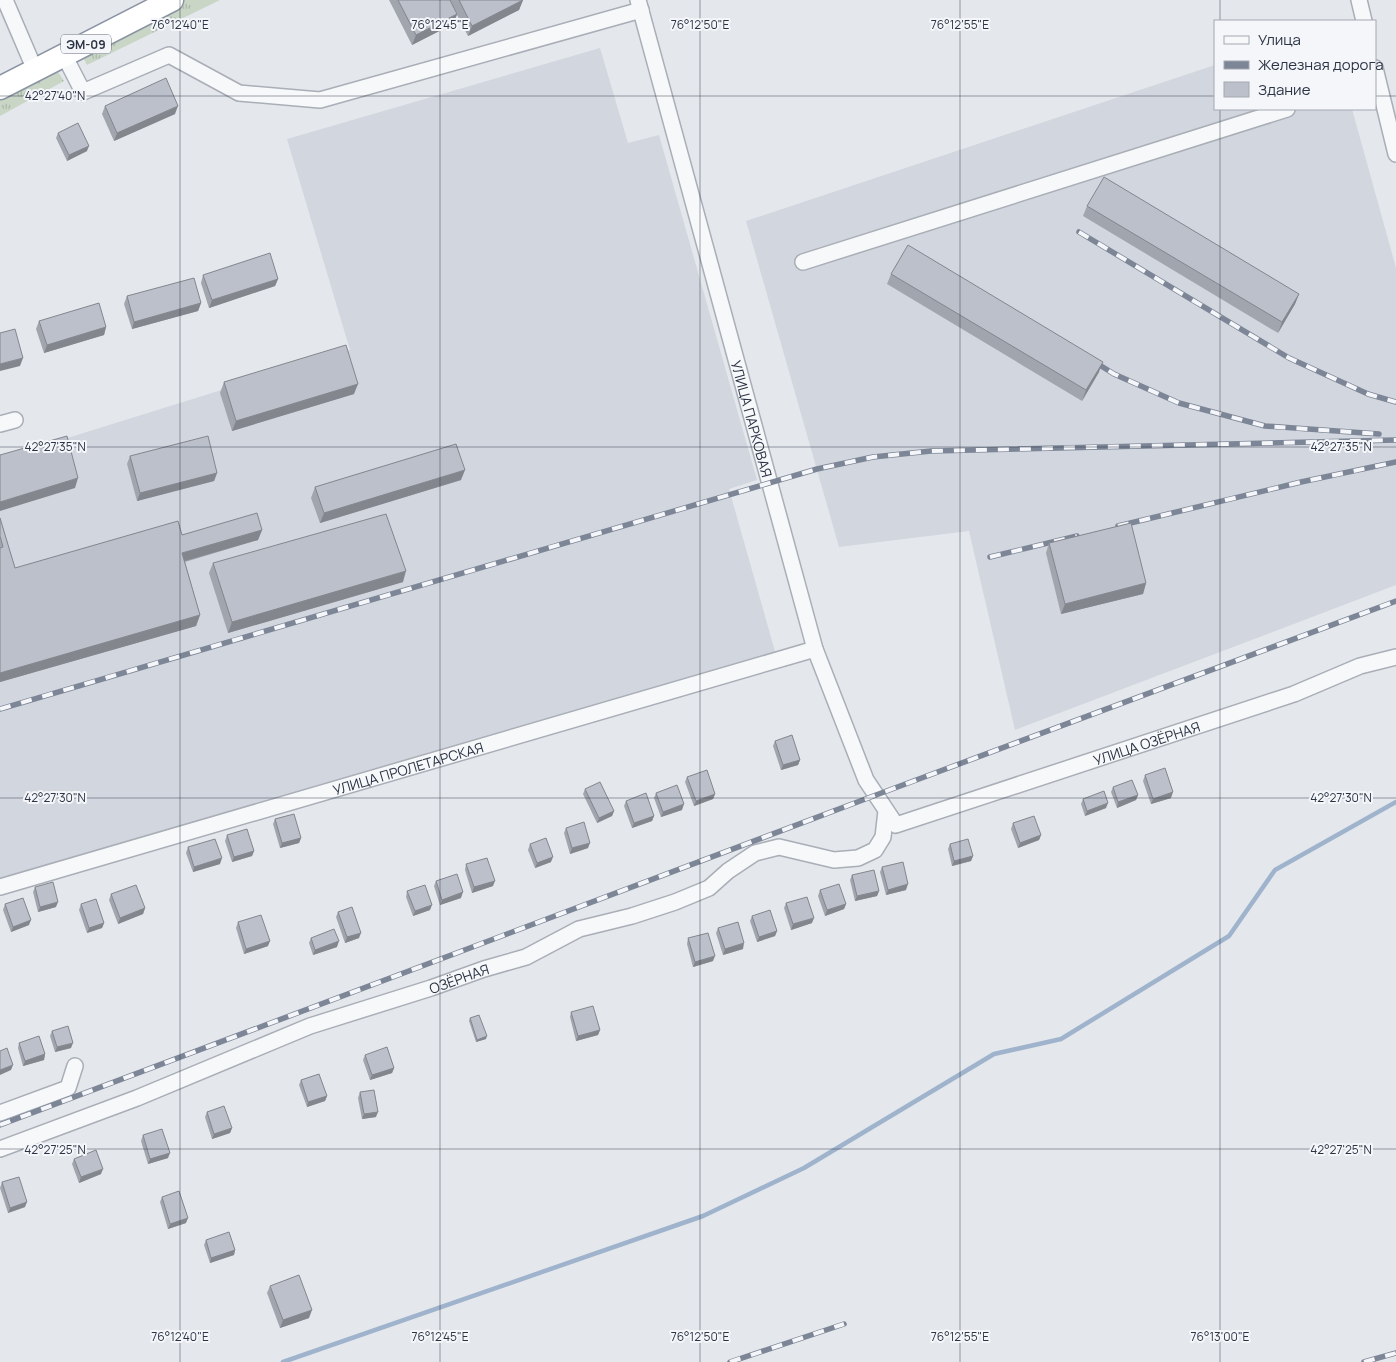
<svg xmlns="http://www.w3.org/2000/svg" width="1396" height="1362" viewBox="0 0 1396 1362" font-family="Manrope,sans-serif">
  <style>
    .built { fill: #d2d6de }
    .grass { fill: url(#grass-tufts) }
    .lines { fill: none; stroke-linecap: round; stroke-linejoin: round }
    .stream { stroke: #9fb4cc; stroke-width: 4.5 }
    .minor-casing { stroke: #a9aeb7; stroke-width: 18 }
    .highway-casing { stroke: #8b94a3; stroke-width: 25 }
    .minor { stroke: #f7f8fa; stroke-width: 15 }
    .highway { stroke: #fff; stroke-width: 22 }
    .rail-casing { stroke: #7d8696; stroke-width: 5.5 }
    .rail { stroke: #f4f6f9; stroke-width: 4; stroke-dasharray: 11; stroke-linecap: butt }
    .wall { fill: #a1a5ae }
    .shaded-wall { fill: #83868d }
    .building { fill: #bbc0ca; stroke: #83868d }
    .ticks { fill: none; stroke: #2b3445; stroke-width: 1; stroke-opacity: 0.45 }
    .labels { text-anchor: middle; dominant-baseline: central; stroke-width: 4; stroke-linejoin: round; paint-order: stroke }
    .shield { fill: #f4f6f9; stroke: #676e7b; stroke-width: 1 }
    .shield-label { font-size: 12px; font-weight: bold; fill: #2b3445 }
    .street-label { font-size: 14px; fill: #2b3445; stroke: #f4f6f9 }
    .ticks-label { font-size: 12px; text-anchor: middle; fill: #2b3445; stroke: #f4f6f9; stroke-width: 4; stroke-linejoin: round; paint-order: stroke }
  </style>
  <defs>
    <pattern id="grass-tufts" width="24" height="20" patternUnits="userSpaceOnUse" patternTransform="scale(1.25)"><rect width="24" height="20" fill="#c9d6c5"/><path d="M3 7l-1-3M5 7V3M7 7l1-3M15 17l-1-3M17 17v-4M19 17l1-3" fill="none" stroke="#adb8ab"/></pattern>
  </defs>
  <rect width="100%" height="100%" fill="#e4e7ec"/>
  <g class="built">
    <polygon points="600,48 628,143 659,135 757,480 729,489 776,655 0,880 0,459 350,350 287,139"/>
    <polygon points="1215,65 1215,109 1352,109 1396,268 1396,585 1015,730 969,531 839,547 746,221"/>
  </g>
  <g class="grass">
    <polygon points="172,0 220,0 87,65 78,48"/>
    <polygon points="51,61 64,81 0,116 0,88"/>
  </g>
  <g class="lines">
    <polyline class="stream" points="283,1362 703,1216 804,1168 994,1054 1061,1039 1229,936 1275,870 1396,802"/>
    <defs>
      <g id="minor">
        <polyline points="5,0 35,70"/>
        <path id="s1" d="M638,0L815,649L866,780L896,825L1294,694L1360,666L1396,657"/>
        <polyline points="1359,0 1364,21"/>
        <polyline points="64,55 83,92 169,55 239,93 320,100 641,10"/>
        <polyline points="1375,68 1396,154"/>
        <polyline points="803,262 1287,109"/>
        <polyline points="0,424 15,420"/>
        <path id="s2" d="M0,887L815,649"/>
        <polyline points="0,1113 68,1088 75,1066"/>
        <path id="s3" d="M0,1149L137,1098L310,1026L431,988L484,969L526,957L579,929L632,916L675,902L709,888L728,871L755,853L779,847L834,860L858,858L875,850L883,837L886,811"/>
      </g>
      <polyline id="highway" points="0,88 172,0"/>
    </defs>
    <use href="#minor" class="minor-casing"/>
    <use href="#highway" class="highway-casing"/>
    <use href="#minor" class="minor"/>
    <use href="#highway" class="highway"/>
    <defs>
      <g id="rail">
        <polyline points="1079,232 1289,358 1368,394 1396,402"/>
        <polyline points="1090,359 1114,374 1179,403 1265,426 1379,434"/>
        <polyline points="1118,526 1301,482 1396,462"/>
        <polyline points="990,557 1077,536"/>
        <polyline points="0,709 817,469 873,457 931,451 1396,440"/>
        <polyline points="0,1125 876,795 1396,601"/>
        <polyline points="730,1362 844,1324"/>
        <polyline points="1364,1362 1396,1353"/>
      </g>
    </defs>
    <use href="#rail" class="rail-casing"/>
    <use href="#rail" class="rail"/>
  </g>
  <g class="wall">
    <polygon points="389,0 523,0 519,10 468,36 457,15 453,24 412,45"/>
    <polygon points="105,106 175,114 114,141 102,114"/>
    <polygon points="58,133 87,151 67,161 56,138"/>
    <polygon points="1087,206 1299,294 1295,304 1278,333 1083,216"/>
    <polygon points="891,274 1099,372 1082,401 887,284"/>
    <polygon points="203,275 278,279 275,286 209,308 201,283"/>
    <polygon points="127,296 201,303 198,311 132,329 124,304"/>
    <polygon points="39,321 106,327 104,335 44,353 36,329"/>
    <polygon points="224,382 354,394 232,431 220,393"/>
    <polygon points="130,456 217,473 214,481 137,501 127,464"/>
    <polygon points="461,480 320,523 311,498 315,487"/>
    <polygon points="0,518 15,568 182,535 262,530 258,540 185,562 200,615 196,626 0,682"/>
    <polygon points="1049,543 1146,583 1143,594 1061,614 1046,553"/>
    <polygon points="213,563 403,582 228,633 209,573"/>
    <polygon points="775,741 800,760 798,765 781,770 773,746"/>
    <polygon points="1145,775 1171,798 1151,804 1143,781"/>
    <polygon points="687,777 715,794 713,799 694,806 685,782"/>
    <polygon points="1113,787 1138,795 1136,800 1117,808 1111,792"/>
    <polygon points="585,789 614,811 612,816 597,823 583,794"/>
    <polygon points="656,793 682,810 661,817 654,798"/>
    <polygon points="1083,799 1106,808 1085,816 1081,804"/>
    <polygon points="626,801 654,816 652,821 632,828 624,806"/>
    <polygon points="275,819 301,838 299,843 280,848 273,824"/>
    <polygon points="1013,823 1041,835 1039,840 1018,848 1011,829"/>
    <polygon points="566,828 588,848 570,854 564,833"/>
    <polygon points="227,835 254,851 252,856 232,862 225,841"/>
    <polygon points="530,844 551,862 535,868 528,850"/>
    <polygon points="950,844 973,856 971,861 952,866 948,849"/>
    <polygon points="188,847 220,864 193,872 186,853"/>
    <polygon points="466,864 493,886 472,893 465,870"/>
    <polygon points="882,867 906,890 886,895 880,872"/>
    <polygon points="852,875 879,891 877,896 855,901 850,880"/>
    <polygon points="436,881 461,898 440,905 434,886"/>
    <polygon points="35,887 56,907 38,912 33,892"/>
    <polygon points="820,890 846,904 844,909 825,916 818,896"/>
    <polygon points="407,891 430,910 413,916 406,897"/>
    <polygon points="111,894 145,908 143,914 118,924 109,900"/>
    <polygon points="786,903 812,923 791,930 784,908"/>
    <polygon points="5,904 29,925 11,932 3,910"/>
    <polygon points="81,904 104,923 102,928 87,933 79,910"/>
    <polygon points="338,912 359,938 345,943 336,917"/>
    <polygon points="752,916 777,931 775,936 757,942 750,921"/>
    <polygon points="238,922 268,946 244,954 236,928"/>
    <polygon points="718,928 743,949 723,955 716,933"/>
    <polygon points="311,938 337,947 313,955 309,943"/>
    <polygon points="688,938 713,961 693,967 687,944"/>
    <polygon points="571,1012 600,1030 598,1035 576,1041 570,1017"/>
    <polygon points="470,1018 486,1039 476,1042 469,1021"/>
    <polygon points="52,1031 71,1048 55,1052 50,1036"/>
    <polygon points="19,1043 45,1054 44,1060 23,1066 18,1048"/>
    <polygon points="365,1055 394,1068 392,1073 370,1080 363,1060"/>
    <polygon points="301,1080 327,1096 325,1101 307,1107 299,1085"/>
    <polygon points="360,1092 376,1117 362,1119 358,1098"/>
    <polygon points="207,1112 232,1128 230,1133 212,1139 205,1117"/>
    <polygon points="143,1135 168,1158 148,1164 141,1141"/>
    <polygon points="74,1159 101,1174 79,1183 72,1164"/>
    <polygon points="2,1182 25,1207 8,1213 0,1188"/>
    <polygon points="162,1197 186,1223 168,1229 160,1202"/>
    <polygon points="206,1240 235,1250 234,1255 210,1263 204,1245"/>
    <polygon points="270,1286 309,1318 280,1328 267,1293"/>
  </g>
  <g class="shaded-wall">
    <polygon points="523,0 519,10 468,36 472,26"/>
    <polygon points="457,14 453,24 412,45 416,35"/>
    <polygon points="178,106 175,114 114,141 117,133"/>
    <polygon points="89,146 87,151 67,161 69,155"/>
    <polygon points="278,279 275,286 209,308 212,300"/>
    <polygon points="1299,294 1295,304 1278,333 1282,322"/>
    <polygon points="201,303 198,311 132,329 134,322"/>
    <polygon points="106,327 104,335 44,353 47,345"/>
    <polygon points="23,358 20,366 0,371 0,364"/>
    <polygon points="1103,362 1099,372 1082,401 1086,390"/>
    <polygon points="358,384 354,394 232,431 236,421"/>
    <polygon points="465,470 461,480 320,523 324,513"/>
    <polygon points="217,473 214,481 137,501 140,493"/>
    <polygon points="78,478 75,488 0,511 0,502"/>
    <polygon points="262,530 258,540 178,563 182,553"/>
    <polygon points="406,571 403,582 228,633 232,622"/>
    <polygon points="1146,583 1143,594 1061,614 1065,604"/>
    <polygon points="200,615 196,626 0,682 0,673"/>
    <polygon points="800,760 798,765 781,770 783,765"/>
    <polygon points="1173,792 1171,798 1151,804 1153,799"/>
    <polygon points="715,794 713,799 694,806 696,801"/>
    <polygon points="1138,795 1136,800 1117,808 1118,802"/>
    <polygon points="1108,803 1106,808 1085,816 1087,811"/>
    <polygon points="684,804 682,810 661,817 663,812"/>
    <polygon points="614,811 612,816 597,823 599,818"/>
    <polygon points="654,816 652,821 632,828 634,823"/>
    <polygon points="1041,835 1039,840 1018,848 1020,843"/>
    <polygon points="301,838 299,843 280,848 282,843"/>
    <polygon points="590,843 588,848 570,854 572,848"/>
    <polygon points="254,851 252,856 232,862 234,857"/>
    <polygon points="973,856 971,861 952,866 954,861"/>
    <polygon points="553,857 551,862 535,868 537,863"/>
    <polygon points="222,858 220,864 193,872 194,867"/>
    <polygon points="495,881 493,886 472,893 474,887"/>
    <polygon points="908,884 906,890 886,895 888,890"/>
    <polygon points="879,891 877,896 855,901 857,896"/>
    <polygon points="463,892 461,898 440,905 442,900"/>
    <polygon points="58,902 56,907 38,912 40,907"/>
    <polygon points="846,904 844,909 825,916 827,910"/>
    <polygon points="432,905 430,910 413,916 415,911"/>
    <polygon points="145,908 143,914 118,924 120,918"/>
    <polygon points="814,918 812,923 791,930 793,924"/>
    <polygon points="31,920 29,925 11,932 13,927"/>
    <polygon points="104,923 102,928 87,933 89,928"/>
    <polygon points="777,931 775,936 757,942 759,937"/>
    <polygon points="361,933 359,938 345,943 347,937"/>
    <polygon points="270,941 268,946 244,954 246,949"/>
    <polygon points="339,941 337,947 313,955 315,950"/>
    <polygon points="744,943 743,949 723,955 725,949"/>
    <polygon points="715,956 713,961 693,967 695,962"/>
    <polygon points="600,1030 598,1035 576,1041 578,1036"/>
    <polygon points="487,1036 486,1039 476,1042 477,1040"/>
    <polygon points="73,1043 71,1048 55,1052 57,1047"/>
    <polygon points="45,1054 44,1060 23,1066 25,1061"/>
    <polygon points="13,1065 11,1070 0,1075 0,1070"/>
    <polygon points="394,1068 392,1073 370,1080 372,1075"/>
    <polygon points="327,1096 325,1101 307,1107 308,1102"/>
    <polygon points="378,1112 376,1117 362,1119 364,1114"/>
    <polygon points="232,1128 230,1133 212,1139 214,1134"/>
    <polygon points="170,1153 168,1158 148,1164 150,1159"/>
    <polygon points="103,1169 101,1174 79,1183 81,1177"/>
    <polygon points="27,1202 25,1207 8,1213 10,1208"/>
    <polygon points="188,1218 186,1223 168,1229 170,1224"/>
    <polygon points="235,1250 234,1255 210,1263 211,1258"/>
    <polygon points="312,1310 309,1318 280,1328 283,1320"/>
  </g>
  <g class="building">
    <polygon points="398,0 450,0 457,14 416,35"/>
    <polygon points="459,0 523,0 472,26"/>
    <polygon points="166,78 178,106 117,133 105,106"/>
    <polygon points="78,123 89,146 69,155 58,133"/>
    <polygon points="1104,177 1299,294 1282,322 1087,206"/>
    <polygon points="908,245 1103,362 1086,390 891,274"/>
    <polygon points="270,253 278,279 212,300 203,275"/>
    <polygon points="194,278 201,303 134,322 127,296"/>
    <polygon points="99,303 106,327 47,345 39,321"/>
    <polygon points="15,329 23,358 0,364 0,333"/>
    <polygon points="346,345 358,384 236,421 224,382"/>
    <polygon points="67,436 78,478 0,502 0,455"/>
    <polygon points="208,436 217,473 140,493 130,456"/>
    <polygon points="456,444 465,470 324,513 315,487"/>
    <polygon points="257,513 262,530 182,553 200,615 0,673 0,548 3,547 0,536 0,518 15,568 178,521 182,535"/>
    <polygon points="386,514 406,571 232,622 213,563"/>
    <polygon points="1131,523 1146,583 1065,604 1049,543"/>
    <polygon points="792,735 800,760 783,765 775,741"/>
    <polygon points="1165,768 1173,792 1153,799 1145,775"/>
    <polygon points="707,770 715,794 696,801 687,777"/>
    <polygon points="1132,780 1138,795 1118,802 1113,787"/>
    <polygon points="600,782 614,811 599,818 585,789"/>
    <polygon points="677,785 684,804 663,812 656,793"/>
    <polygon points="1104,791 1108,803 1087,811 1083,799"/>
    <polygon points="646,793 654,816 634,823 626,801"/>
    <polygon points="294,814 301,838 282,843 275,819"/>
    <polygon points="1034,816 1041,835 1020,843 1013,823"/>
    <polygon points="584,822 590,843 572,848 566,828"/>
    <polygon points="247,829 254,851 234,857 227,835"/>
    <polygon points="546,838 553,857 537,863 530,844"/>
    <polygon points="215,839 222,858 194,867 188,847"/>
    <polygon points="968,839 973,856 954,861 950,844"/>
    <polygon points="487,858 495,881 474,887 466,864"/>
    <polygon points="903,862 908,884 888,890 882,867"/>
    <polygon points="874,870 879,891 857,896 852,875"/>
    <polygon points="457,874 463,892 442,900 436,881"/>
    <polygon points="53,882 58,902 40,907 35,887"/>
    <polygon points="839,884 846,904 827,910 820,890"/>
    <polygon points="136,885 145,908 120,918 111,894"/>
    <polygon points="425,885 432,905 415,911 407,891"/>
    <polygon points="807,897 814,918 793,924 786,903"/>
    <polygon points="23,898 31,920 13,927 5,904"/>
    <polygon points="96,899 104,923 89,928 81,904"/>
    <polygon points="352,907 361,933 347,937 338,912"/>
    <polygon points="770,910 777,931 759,937 752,916"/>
    <polygon points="261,915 270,941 246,949 238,922"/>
    <polygon points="738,922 744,943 725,949 718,928"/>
    <polygon points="334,929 339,941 315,950 311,938"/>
    <polygon points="708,933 715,956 695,962 688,938"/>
    <polygon points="593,1006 600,1030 578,1036 571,1012"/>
    <polygon points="479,1015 487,1036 477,1040 470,1018"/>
    <polygon points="68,1026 73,1043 57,1047 52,1031"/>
    <polygon points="39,1036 45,1054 25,1061 19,1043"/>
    <polygon points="387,1047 394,1068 372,1075 365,1055"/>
    <polygon points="7,1048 13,1065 0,1070 0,1051"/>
    <polygon points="319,1074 327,1096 308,1102 301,1080"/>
    <polygon points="374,1090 378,1112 364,1114 360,1092"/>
    <polygon points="224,1106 232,1128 214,1134 207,1112"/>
    <polygon points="162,1129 170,1153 150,1159 143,1135"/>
    <polygon points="96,1150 103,1169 81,1177 74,1159"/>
    <polygon points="19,1177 27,1202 10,1208 2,1182"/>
    <polygon points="179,1191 188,1218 170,1224 162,1197"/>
    <polygon points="229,1232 235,1250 211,1258 206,1240"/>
    <polygon points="299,1275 312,1310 283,1320 270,1286"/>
  </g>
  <path class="ticks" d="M180,0V1362M440,0V1362M700,0V1362M960,0V1362M1220,0V21M0,96H1215M1375,96H1396M1220,109V1362M0,447H1396M0,798H1396M0,1149H1396"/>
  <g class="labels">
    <rect class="shield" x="61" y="34.5" width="50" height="19" rx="4"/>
    <g class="shield-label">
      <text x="86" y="44">ЭМ-09</text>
    </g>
    <g class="street-label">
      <text stroke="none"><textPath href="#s1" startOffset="434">УЛИЦА ПАРКОВАЯ</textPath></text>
      <text stroke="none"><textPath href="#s1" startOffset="1131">УЛИЦА ОЗЁРНАЯ</textPath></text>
      <text stroke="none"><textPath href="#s2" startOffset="425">УЛИЦА ПРОЛЕТАРСКАЯ</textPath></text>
      <text stroke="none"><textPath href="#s3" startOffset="490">ОЗЁРНАЯ</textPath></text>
    </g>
  </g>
  <g class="ticks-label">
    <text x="180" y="29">76°12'40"E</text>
    <text x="440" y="29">76°12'45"E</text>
    <text x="700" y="29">76°12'50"E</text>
    <text x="960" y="29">76°12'55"E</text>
    <text x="55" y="100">42°27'40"N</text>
    <text x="55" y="451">42°27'35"N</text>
    <text x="1341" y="451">42°27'35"N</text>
    <text x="55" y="802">42°27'30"N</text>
    <text x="1341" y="802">42°27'30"N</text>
    <text x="55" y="1154">42°27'25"N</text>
    <text x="1341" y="1154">42°27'25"N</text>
    <text x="180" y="1341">76°12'40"E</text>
    <text x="440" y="1341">76°12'45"E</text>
    <text x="700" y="1341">76°12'50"E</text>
    <text x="960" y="1341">76°12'55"E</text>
    <text x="1220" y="1341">76°13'00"E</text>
  </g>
  <rect x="1214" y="20" width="162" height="90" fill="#f4f6f9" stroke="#a4a8b1"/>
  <rect x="1224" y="36" width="25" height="8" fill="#f7f8fa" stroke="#a4a8b1"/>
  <text x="1258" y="45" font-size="15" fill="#2b3445">Улица</text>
  <rect x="1224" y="61" width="25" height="8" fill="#7d8696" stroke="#a4a8b1"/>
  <text x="1258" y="70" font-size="15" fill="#2b3445">Железная дорога</text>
  <rect x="1224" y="82" width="25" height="15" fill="#bbc0ca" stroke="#a4a8b1"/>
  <text x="1258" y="95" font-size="15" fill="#2b3445">Здание</text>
</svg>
